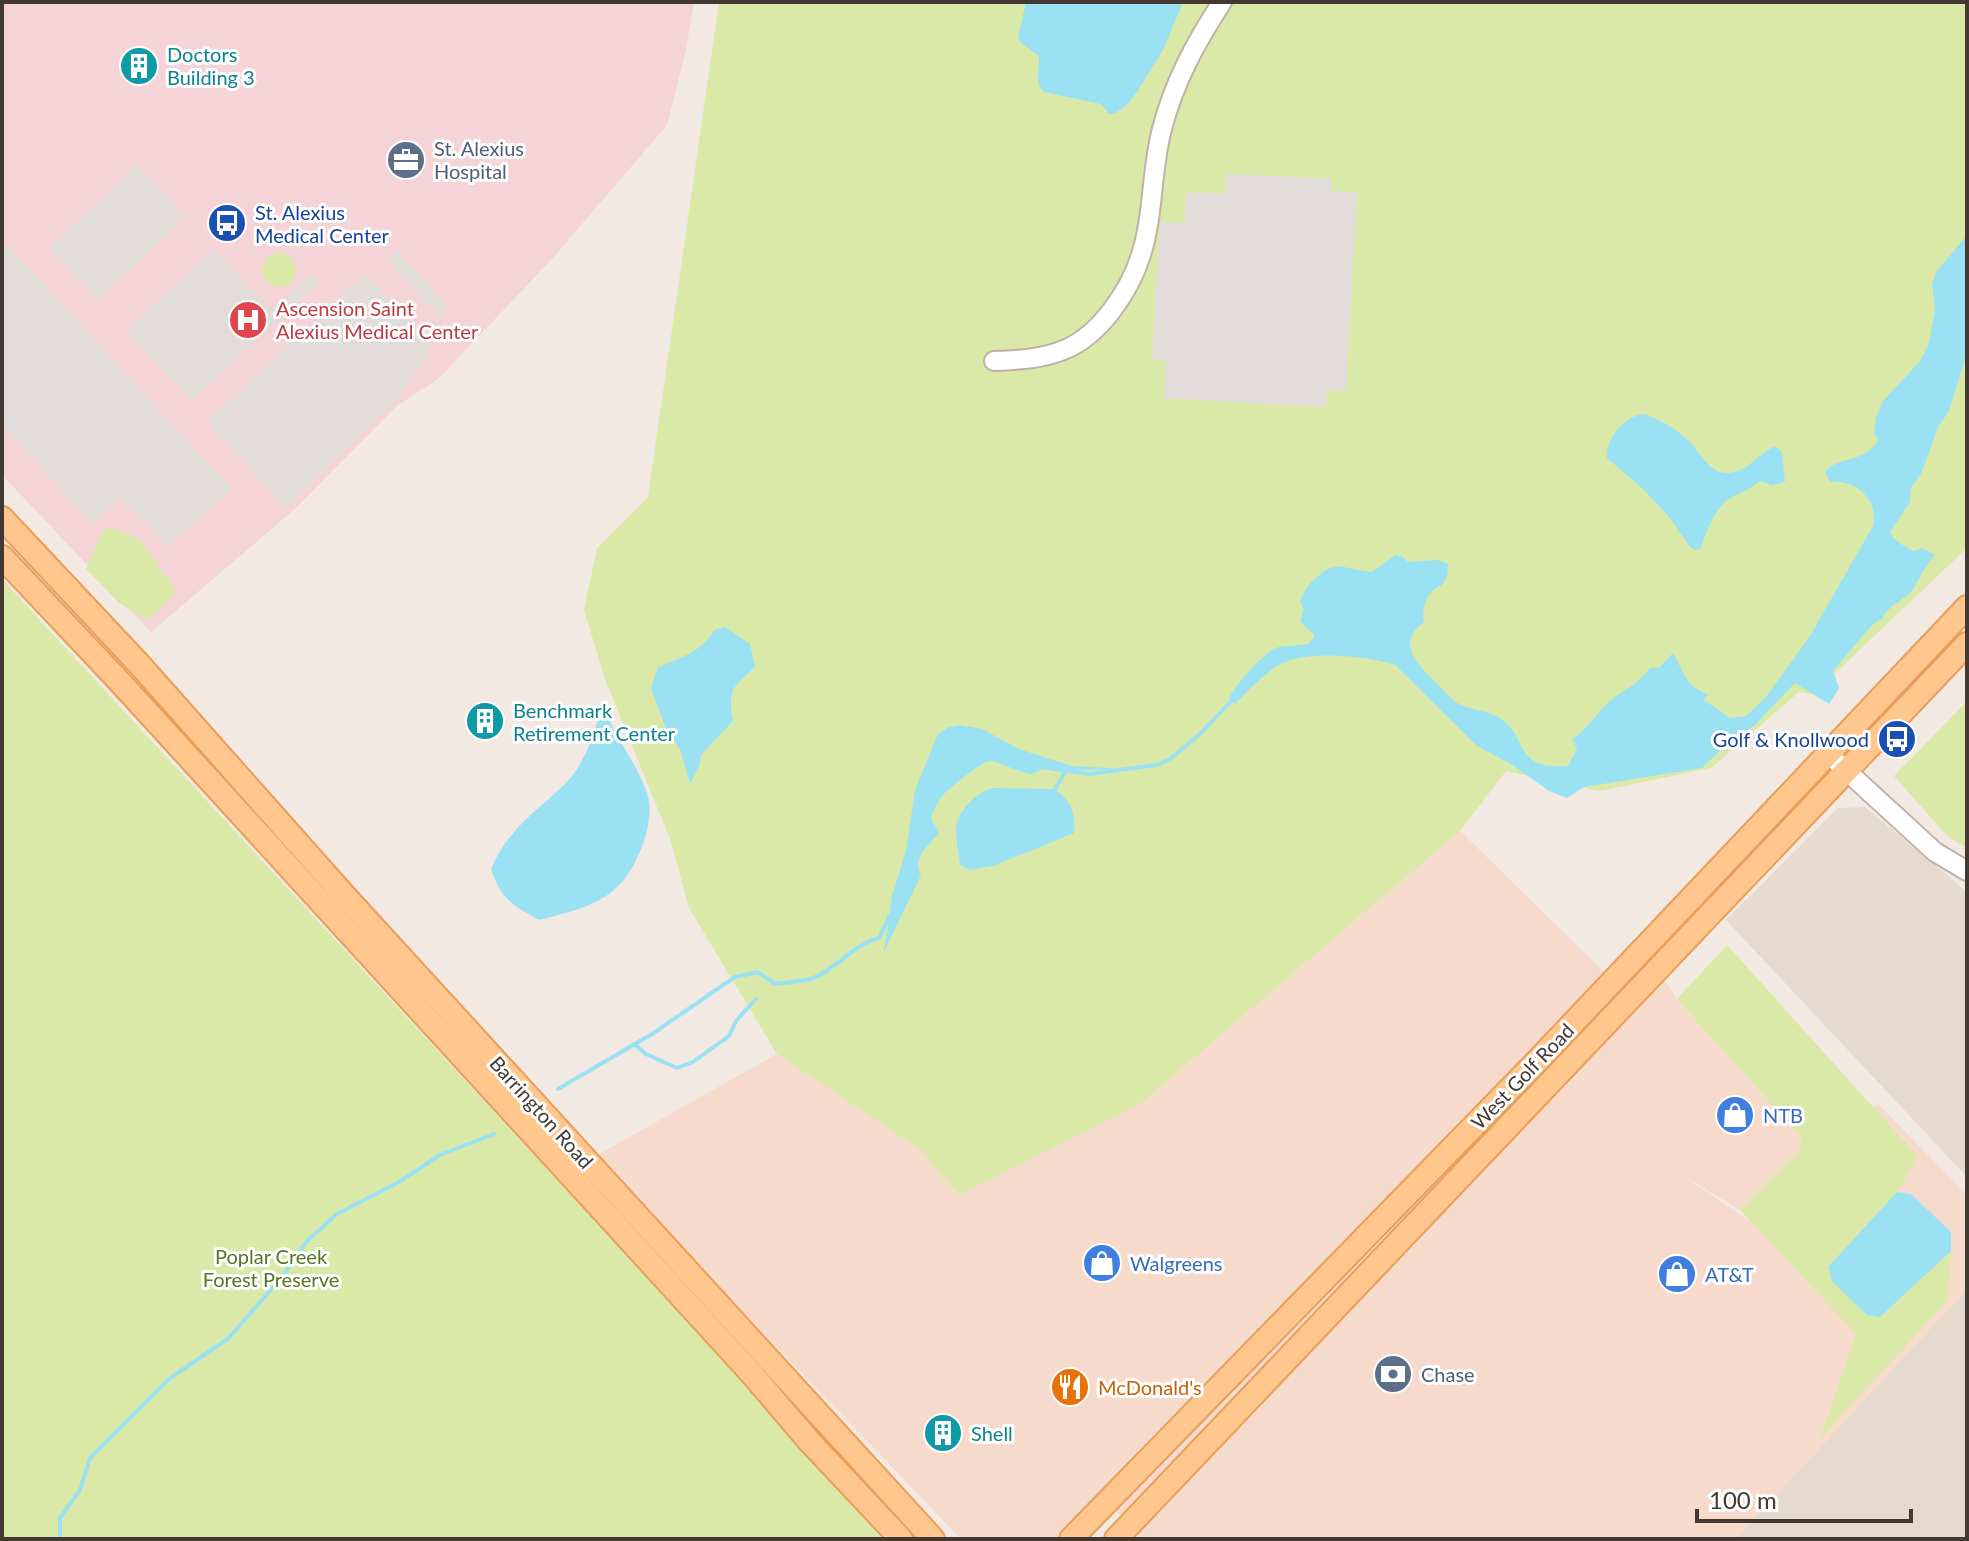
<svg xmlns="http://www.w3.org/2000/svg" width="1969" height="1541" viewBox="0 0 1969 1541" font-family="Lato,sans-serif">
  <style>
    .residential { fill: #e6dacf }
    .commercial { fill: #f6dacb }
    .medical { fill: #f4d4d6 }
    .green { fill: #dae9a8 }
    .parking { fill: #e2dddb }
    .water { fill: #9ae2f3 }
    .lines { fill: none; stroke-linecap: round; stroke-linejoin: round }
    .stream { stroke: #9ae2f3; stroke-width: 4 }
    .minor-casing { stroke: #c0b2a7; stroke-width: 22 }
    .major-casing { stroke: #e89e59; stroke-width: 26 }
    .minor { stroke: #fff; stroke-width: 18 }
    .major { stroke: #ffc68d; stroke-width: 22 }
    .labels { text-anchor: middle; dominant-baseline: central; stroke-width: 6; stroke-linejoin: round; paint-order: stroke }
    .culture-label { font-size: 20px; fill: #0d838f; stroke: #fff; text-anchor: start }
    .service-label { font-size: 20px; fill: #4e5e75; stroke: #fff; text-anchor: start }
    .transit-label { font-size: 20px; fill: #164399; stroke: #fff; text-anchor: start }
    .health-label { font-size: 20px; fill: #be3a42; stroke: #fff; text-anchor: start }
    .street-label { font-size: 20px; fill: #433932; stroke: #fff }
    .shop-label { font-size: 20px; fill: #366cbe; stroke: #fff; text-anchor: start }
    .park-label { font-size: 20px; fill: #557624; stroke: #fff }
    .food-label { font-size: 20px; fill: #c56008; stroke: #fff; text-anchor: start }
  </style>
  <rect width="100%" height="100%" fill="#f2e9e2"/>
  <g class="residential">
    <polygon points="1865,807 1967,892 1967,1177 1726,920 1838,808"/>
    <polygon points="1967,1289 1967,1539 1735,1539"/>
  </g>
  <polygon class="commercial" points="1460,831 1637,1004 1661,976 1677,999 1801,1137 1799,1152 1740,1210 1679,1173 1748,1220 1878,1104 1967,1195 1967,1289 1735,1539 1143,1539 1100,1495 1054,1539 961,1539 594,1157 777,1054 919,1149 959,1195 1140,1104"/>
  <polygon class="medical" points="2,2 694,2 686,49 667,125 550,261 438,379 398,405 296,508 151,632 2,475"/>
  <g class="green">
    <polygon points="719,2 1967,2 1967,548 1813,694 1799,692 1711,768 1600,791 1506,771 1460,831 1140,1104 959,1195 919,1149 777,1054 689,908 670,839 605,679 584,610 597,548 648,497"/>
    <circle cx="279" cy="270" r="17"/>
    <path d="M110,528C146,538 142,544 162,571C168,579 173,582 175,592L167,603L147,620L119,603L86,569L102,532Z"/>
    <polygon points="2,579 785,1427 882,1539 2,1539"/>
    <polygon points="1967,701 1967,848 1948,837 1894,776"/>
    <polygon points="1727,945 1918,1157 1897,1192 1828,1267 1833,1281 1867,1315 1880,1317 1951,1251 1947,1301 1820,1439 1856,1334 1740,1210 1799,1152 1801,1137 1677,999"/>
  </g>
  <g class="parking">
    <polygon points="137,165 186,217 97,299 49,249"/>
    <polygon points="1227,174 1331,179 1331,191 1357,192 1346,391 1327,390 1326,407 1164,398 1166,360 1152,359 1160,222 1185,223 1186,192 1225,194"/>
    <polygon points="9,247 231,489 167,547 121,497 93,523 2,425 2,253"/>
    <polygon points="213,249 271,310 311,274 318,283 191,401 127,331"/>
    <polygon points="398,252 449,308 439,317 388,261"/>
    <polygon points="365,274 432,347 395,402 285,507 207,421"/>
  </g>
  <g class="water">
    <path d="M1026,2H1183L1164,48L1137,92L1125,107L1113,114H1109L1101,104L1044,92C1033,79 1040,71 1039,56L1021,43L1018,37Z"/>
    <path d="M1967,235V353L1949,411L1938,427L1921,474L1911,488L1910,502L1890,532C1894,542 1905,546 1914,551L1922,548L1935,555C1926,566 1920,576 1914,588C1906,601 1890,602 1882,619L1873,624L1833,671L1839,688L1829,704L1795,683L1754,726L1729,742L1702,768L1584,787L1567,798L1549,791L1511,764L1477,746L1395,665C1366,656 1304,649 1277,666C1262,676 1248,691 1235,704L1229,699C1233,687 1263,653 1276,648C1285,645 1298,646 1308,644L1315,636L1300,621L1304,610L1300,602C1304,590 1309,584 1318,576C1336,559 1349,570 1372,572L1395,555L1401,556L1408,562L1438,560L1448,564L1447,576L1442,585C1427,590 1421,607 1424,622C1396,643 1416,663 1435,682C1442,688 1449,698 1457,703C1470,710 1485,710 1498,717C1530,735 1510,770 1568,766L1577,749L1572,739C1589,728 1599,709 1615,697C1630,686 1637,685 1650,668H1659L1673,653C1685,674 1684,684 1708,695L1704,700L1730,718L1746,716L1766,697L1810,636L1873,526C1879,500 1856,479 1830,482L1825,471C1841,455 1866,463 1878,440L1874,433L1876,417L1883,401L1920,361L1929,343L1935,309L1932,284L1937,271Z"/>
    <path d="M1644,414C1660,419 1674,428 1687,439C1704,455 1711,482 1740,470C1754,464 1760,452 1776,446L1782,453L1785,482L1772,485L1760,481C1750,490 1736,493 1726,501C1713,513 1706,532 1701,548L1695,550L1690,547L1670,518L1645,491L1607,458C1606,438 1624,416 1644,414Z"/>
    <path d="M725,627L750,644L755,667C733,687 727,689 733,721L701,755L699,766L690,784L680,749L666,729L651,688L658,668C679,657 702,653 714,630Z"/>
    <path d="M598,719H609C618,740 647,781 649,802C653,829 635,873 613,891C594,907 562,914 539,920C512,905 501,899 491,869C506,832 535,812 564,785C581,769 592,741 598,719Z"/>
    <path d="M960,725L982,729L1019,749L1072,766L1125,769L1054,771L1043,769L1032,774C1019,773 999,761 989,761C983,761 947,790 943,795C937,802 934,810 931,818L939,833C928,846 911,858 921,875L884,952L892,896L906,851L915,790L938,734L949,727Z"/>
    <path d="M993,788L1055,789C1070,800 1077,815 1074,833L993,866L969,870L960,865C959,854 956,842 956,831C956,812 976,792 993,788Z"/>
    <polygon points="1897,1192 1911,1194 1951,1232 1951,1251 1880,1317 1867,1315 1832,1281 1828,1267"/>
  </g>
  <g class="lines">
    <g class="stream">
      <polyline points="1055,769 1089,774 1157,765 1170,759 1200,734 1235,697"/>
      <polyline points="1055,789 1065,772"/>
      <polyline points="634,1044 646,1054 677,1068 693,1062 729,1036 736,1021 756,999"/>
      <path d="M558,1089L652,1034L735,977L758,972L775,984C787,982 802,982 813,978C838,968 854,944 879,938L890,915"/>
      <polyline points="60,1539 60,1518 80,1490 90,1458 169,1379 229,1338 285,1273 307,1241 337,1214 399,1182 440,1155 494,1134"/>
    </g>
    <defs>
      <g id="minor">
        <path d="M994,361C1019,360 1043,359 1066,349C1101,334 1130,290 1141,255C1154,214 1151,170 1162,129C1174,82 1196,42 1222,2"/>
        <polyline points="1838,763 1935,852 1967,871"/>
      </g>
      <g id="major">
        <polyline points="2,518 139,664 344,895 933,1539"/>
        <polyline points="2,557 119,681 751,1373 809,1441 901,1539"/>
        <polyline points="1071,1539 1538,1060 1967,607"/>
        <polyline points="1116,1539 1967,644"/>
      </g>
    </defs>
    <use href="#minor" class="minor-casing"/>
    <use href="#major" class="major-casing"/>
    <use href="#minor" class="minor"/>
    <use href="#major" class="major"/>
  </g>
  <defs>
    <symbol id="building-disc" viewBox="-11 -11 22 22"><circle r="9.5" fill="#0f9aa8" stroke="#fff"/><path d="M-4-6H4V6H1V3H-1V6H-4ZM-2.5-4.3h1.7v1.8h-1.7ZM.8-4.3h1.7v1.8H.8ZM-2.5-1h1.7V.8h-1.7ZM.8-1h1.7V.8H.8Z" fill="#fff"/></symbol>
    <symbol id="office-disc" viewBox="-11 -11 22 22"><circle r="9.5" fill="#5c6f8a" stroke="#fff"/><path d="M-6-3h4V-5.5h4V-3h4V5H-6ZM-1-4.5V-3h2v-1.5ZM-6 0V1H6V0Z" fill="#fff"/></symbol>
    <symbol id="bus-disc" viewBox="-11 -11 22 22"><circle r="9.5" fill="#1a4fb4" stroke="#fff"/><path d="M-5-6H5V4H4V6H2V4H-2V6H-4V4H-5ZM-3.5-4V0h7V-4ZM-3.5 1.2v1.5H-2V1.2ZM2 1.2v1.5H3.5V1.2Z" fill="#fff"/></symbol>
    <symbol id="hospital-disc" viewBox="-11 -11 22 22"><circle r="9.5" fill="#e0444e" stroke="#fff"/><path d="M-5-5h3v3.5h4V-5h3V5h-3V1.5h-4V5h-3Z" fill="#fff"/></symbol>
    <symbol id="shop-disc" viewBox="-11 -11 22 22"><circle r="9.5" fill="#3f7fe0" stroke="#fff"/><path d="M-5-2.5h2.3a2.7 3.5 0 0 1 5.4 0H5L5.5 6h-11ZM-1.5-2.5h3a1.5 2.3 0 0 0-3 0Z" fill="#fff"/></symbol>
    <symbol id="bank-disc" viewBox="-11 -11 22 22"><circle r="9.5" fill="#5c6f8a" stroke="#fff"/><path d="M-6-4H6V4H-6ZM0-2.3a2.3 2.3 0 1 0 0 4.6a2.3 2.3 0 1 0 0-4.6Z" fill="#fff"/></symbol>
    <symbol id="restaurant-disc" viewBox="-11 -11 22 22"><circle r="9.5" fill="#e8710a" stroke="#fff"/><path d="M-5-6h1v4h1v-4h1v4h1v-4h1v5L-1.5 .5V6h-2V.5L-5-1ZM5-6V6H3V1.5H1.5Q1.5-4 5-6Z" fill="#fff"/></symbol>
  </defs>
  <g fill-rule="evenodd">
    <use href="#building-disc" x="117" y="44" width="44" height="44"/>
    <use href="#office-disc" x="384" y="138" width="44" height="44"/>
    <use href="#bus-disc" x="205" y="201" width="44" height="44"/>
    <use href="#hospital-disc" x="226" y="298" width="44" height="44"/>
    <use href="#building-disc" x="463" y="699" width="44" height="44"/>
    <use href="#bus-disc" x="1875" y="717" width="44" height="44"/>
    <use href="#shop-disc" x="1713" y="1093" width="44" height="44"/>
    <use href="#shop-disc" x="1080" y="1241" width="44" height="44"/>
    <use href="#shop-disc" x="1655" y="1252" width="44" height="44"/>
    <use href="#bank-disc" x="1371" y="1352" width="44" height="44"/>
    <use href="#restaurant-disc" x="1048" y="1365" width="44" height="44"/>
    <use href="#building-disc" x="921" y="1411" width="44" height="44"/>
  </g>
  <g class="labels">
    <g class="culture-label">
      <text x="167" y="54">Doctors<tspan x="167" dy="23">Building 3</tspan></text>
      <text x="513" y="710">Benchmark<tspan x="513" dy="23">Retirement Center</tspan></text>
      <text x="971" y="1433">Shell</text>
    </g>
    <g class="service-label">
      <text x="434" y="148">St. Alexius<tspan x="434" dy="23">Hospital</tspan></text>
      <text x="1421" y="1374">Chase</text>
    </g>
    <g class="transit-label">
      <text x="255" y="212">St. Alexius<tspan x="255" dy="23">Medical Center</tspan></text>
      <text x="1869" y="739" text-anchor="end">Golf &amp; Knollwood</text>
    </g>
    <g class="health-label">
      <text x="276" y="308">Ascension Saint<tspan x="276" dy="23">Alexius Medical Center</tspan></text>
    </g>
    <g class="street-label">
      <text transform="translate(1522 1076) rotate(-46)">West Golf Road</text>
      <text transform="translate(542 1112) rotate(48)">Barrington Road</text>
    </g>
    <g class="shop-label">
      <text x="1763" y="1115">NTB</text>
      <text x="1130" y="1263">Walgreens</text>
      <text x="1705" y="1274">AT&amp;T</text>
    </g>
    <g class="park-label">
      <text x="271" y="1256">Poplar Creek<tspan x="271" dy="23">Forest Preserve</tspan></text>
    </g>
    <g class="food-label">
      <text x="1098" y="1387">McDonald's</text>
    </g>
  </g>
  <rect width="1969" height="1541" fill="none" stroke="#433932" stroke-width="8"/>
  <path d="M1697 1509v12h214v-12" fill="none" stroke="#433932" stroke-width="4"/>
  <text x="1709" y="1509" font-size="24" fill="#433932" stroke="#ffffff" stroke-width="6" paint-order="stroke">100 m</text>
</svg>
